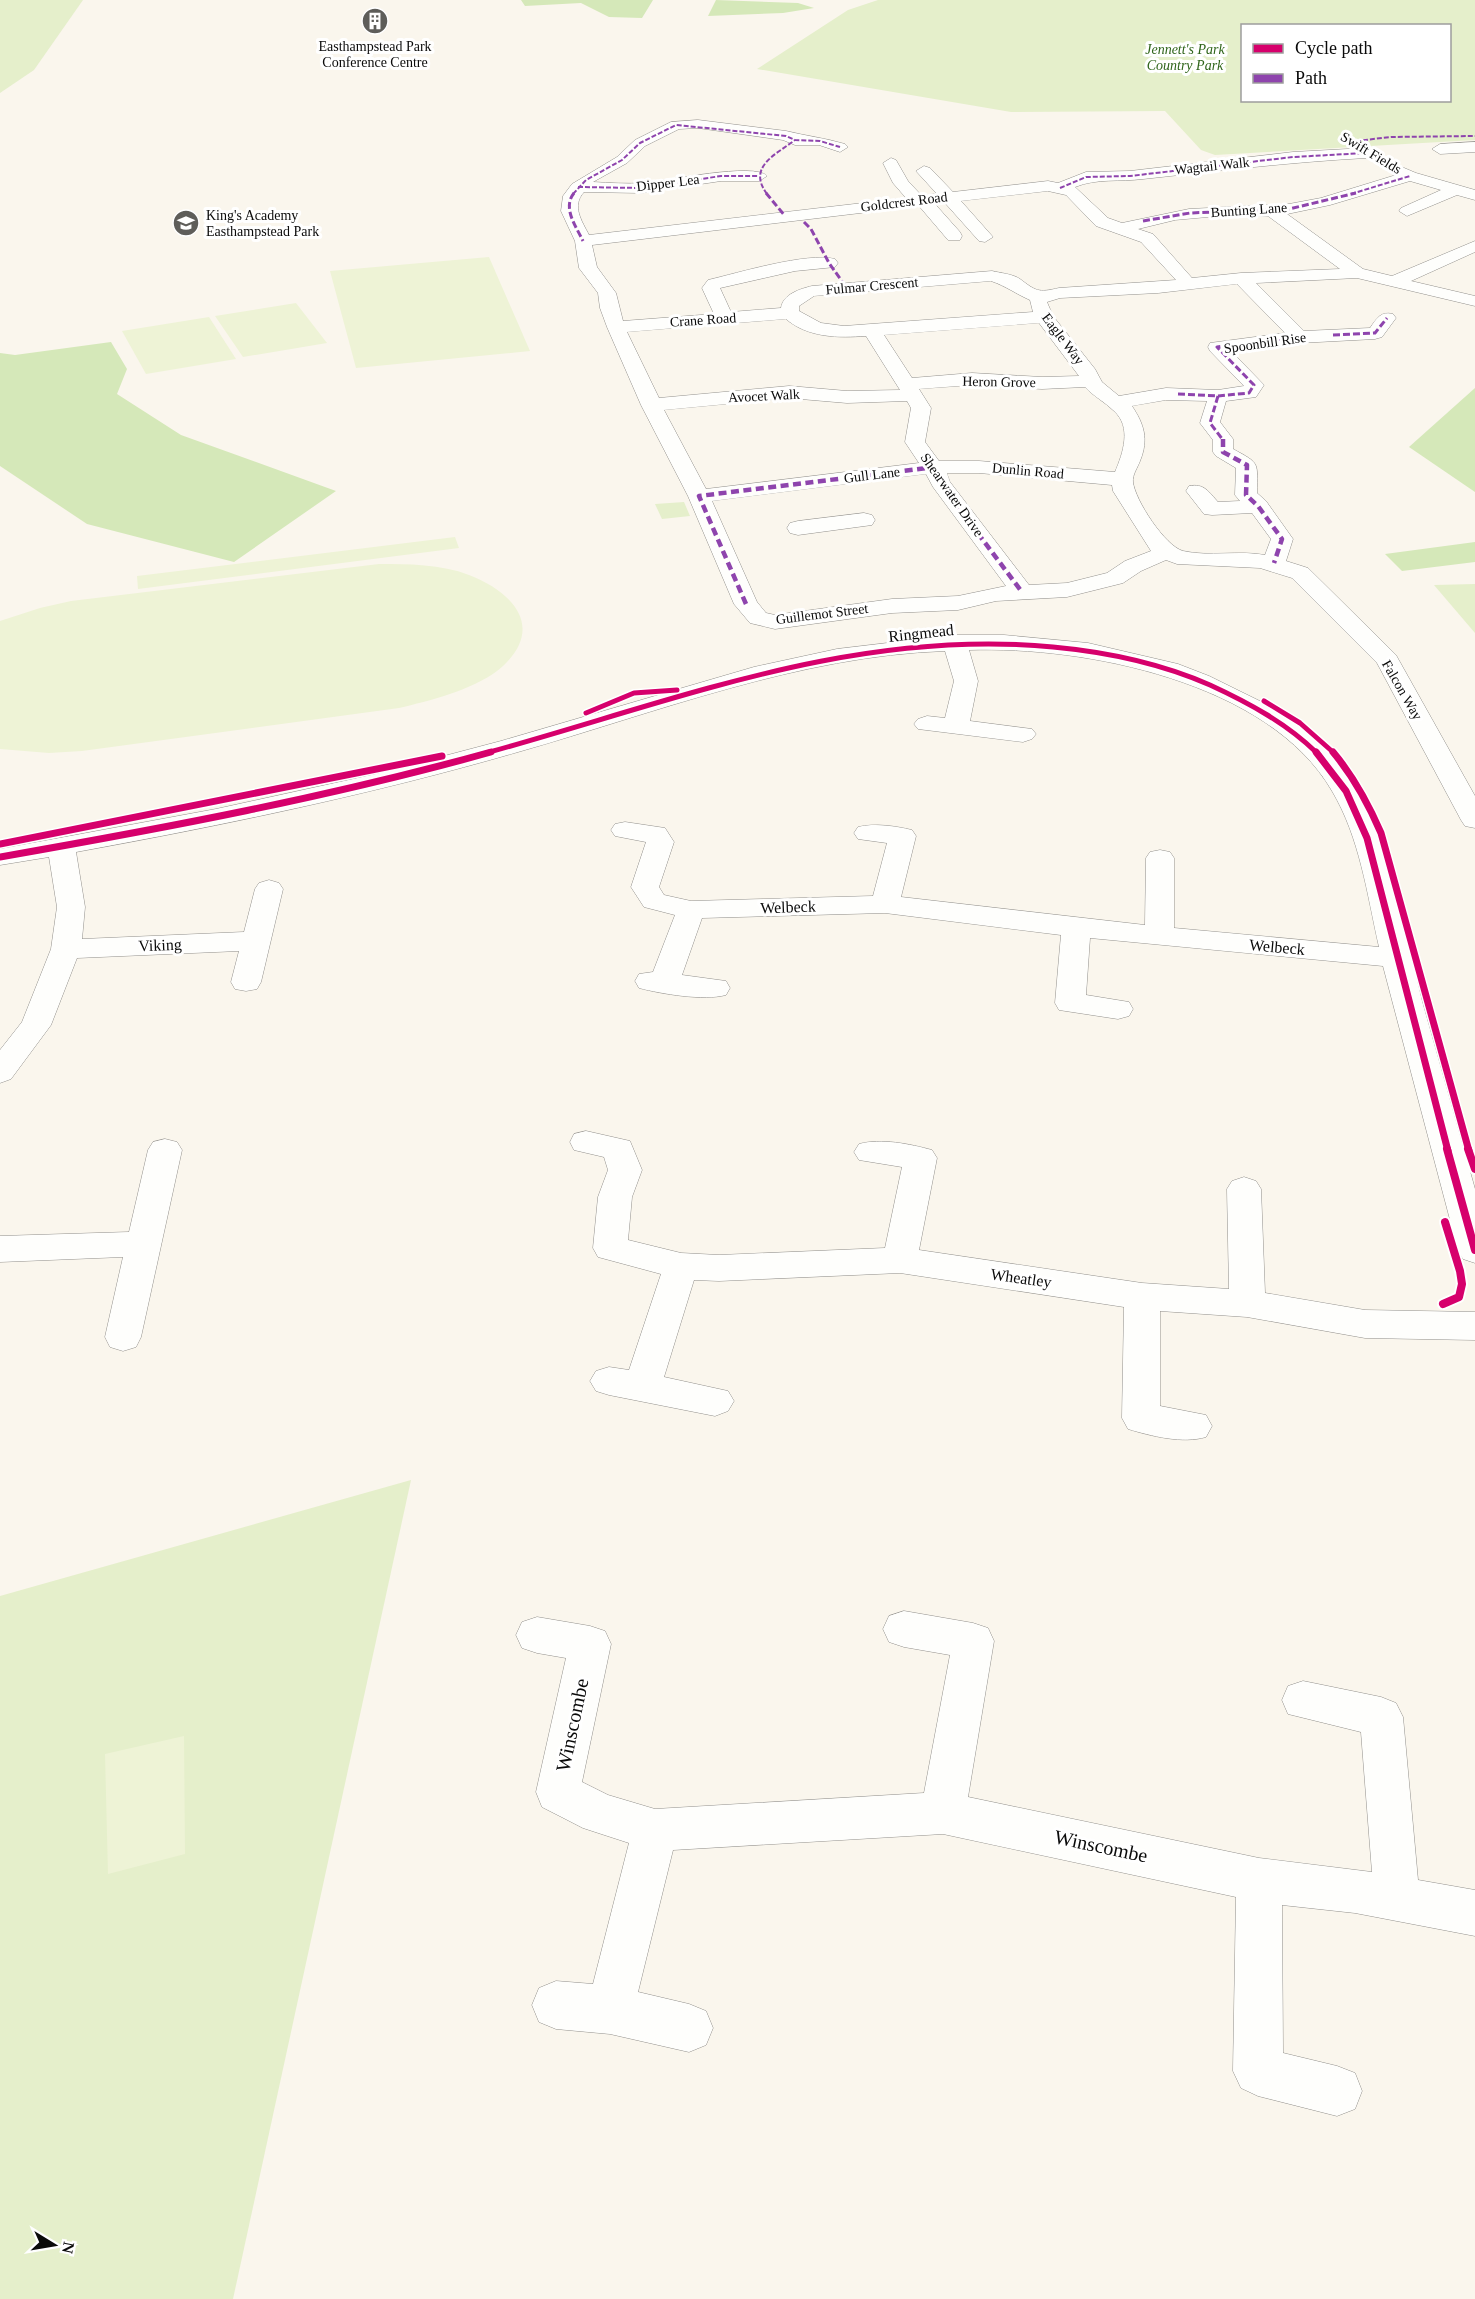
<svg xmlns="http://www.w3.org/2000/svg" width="1475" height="2299" viewBox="0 0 1475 2299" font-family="Georgia,serif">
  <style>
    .green { fill: #e5efcb; fill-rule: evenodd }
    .forest { fill: #d5e8b9 }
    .pitch { fill: #eef3d6 }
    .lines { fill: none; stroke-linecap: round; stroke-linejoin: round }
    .minor-casing { stroke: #92908c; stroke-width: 1 }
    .minor { fill: #fefefc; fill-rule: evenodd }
    .quiet-far2 { stroke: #8e44ad; stroke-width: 2; stroke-dasharray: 5 2; stroke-linecap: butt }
    .quiet-far1 { stroke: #8e44ad; stroke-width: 3; stroke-dasharray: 7 3; stroke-linecap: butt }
    .quiet { stroke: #8e44ad; stroke-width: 4.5; stroke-dasharray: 8 4.5; stroke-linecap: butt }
    .cycleway-far2-casing { stroke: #fff; stroke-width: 8 }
    .cycleway-far1-casing { stroke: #fff; stroke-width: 10 }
    .cycleway-casing { stroke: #fff; stroke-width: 12 }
    .cycleway-far2 { stroke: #d6006c; stroke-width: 5 }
    .cycleway-far1 { stroke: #d6006c; stroke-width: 7 }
    .cycleway { stroke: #d6006c; stroke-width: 8 }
    .labels { text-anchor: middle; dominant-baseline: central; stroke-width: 6; stroke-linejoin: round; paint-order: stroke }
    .far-poi-label { font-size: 14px; fill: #0a0a0a; stroke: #fff }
    .far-park-label { font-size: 14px; font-style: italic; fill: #2e6419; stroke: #fff }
    .far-street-label { font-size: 14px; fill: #0a0a0a; stroke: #fff }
    .street-label { font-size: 16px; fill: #0a0a0a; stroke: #fff }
    .near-street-label { font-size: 20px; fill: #0a0a0a; stroke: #fff }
  </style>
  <rect width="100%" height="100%" fill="#faf6ed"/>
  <g class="green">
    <polygon points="0,0 83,0 34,70 0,93"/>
    <path d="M878,0H1475V140L1215,155L1201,150L1165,111L1011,112L757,69L848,10ZM1242,26H1450V100H1242Z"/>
    <polygon points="684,502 690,516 662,519 655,504"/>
    <polygon points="1475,584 1475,633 1434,585"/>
    <polygon points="411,1480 233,2299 0,2299 0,1596"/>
  </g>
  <g class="forest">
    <polygon points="521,0 653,0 642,18 609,17 581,3 525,6"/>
    <polygon points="716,0 798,3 814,8 783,13 708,16"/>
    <polygon points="111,342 127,369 117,394 181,435 336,491 234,562 87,524 0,466 0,353 15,355"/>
    <polygon points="1475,388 1475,492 1409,447"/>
    <polygon points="1475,542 1475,562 1402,571 1385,554"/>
  </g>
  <g class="pitch">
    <polygon points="489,257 530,351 356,368 330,271"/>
    <polygon points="296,303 327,343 243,357 215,316"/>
    <polygon points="209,317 236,359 146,374 122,331"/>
    <polygon points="455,537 459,548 138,589 137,576"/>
    <path d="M379,564C408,564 441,564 469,575C516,593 547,631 497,671C472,690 429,701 399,708L82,751L49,753L0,749V621L40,608L71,601Z"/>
    <polygon points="184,1736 185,1854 108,1874 105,1754"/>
  </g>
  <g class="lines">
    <defs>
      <g id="minor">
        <path d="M698,120L786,131C806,136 825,138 845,144L848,147L840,152L819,145H795L783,140L698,128L679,129L645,146L627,163L593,182C610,183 627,184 644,183C666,181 755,162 767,176L759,181H721L641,193L584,192C571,206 582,221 589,235L906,198L893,183L883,163L891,158L896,160L908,181L921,195L937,194L916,171L924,166L930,168L953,192L1048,181L1058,183L1086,172L1130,171L1293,152L1366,148L1374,153L1366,158C1291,162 1217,171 1143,179C1120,182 1097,178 1075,187L1108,218L1122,223L1189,209L1289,204L1321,198L1396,175L1382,167L1390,162L1416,173L1475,190V200L1457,195L1407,216L1399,211L1401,208L1441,190L1410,181L1330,205L1287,214L1363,269L1392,276L1475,241V252L1411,281L1475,296V306L1357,278L1256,283L1304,331L1370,328C1377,318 1381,311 1393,314L1396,318L1382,337L1375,339L1299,343L1231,351L1264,385L1256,397L1226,401L1220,422L1233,439V449C1261,464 1257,462 1257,493L1266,501L1293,539L1286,561L1308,568L1396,655L1475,796V828L1465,826L1461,820L1377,663L1292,578L1260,568L1177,564L1166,560L1141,571L1123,583L1067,597L996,601L958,610L892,613L775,629L750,623L734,604L688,496L641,405L607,327L600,308L598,293L579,268L575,241L561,211L563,196L572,184L617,157L635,140L671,122ZM1048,191L1066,195L1096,226L1141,242L1176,280L1059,288C1038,293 1036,291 1020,279C1013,274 1000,273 992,271L812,286C800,289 783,294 781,308L731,312L720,288L795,271L835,267L838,263L835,259C807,252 738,273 708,280L702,288L714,314L623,321L616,293L597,267L592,245L919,206L948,240H960L962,236L960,232L935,204L945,203L979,241L985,242L993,237L961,201ZM1230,215L1268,216L1340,269L1241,273L1192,278L1153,234L1138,229L1175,220ZM991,281C1006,286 1016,294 1030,300L1033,312L844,326L821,323L799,311V306L814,296ZM1237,284L1285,333L1210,343L1208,347L1210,351L1244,386L1218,390L1166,388L1119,396L1102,382L1095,369L1053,316L1047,302L1060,298L1158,293ZM786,319C808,338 839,338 866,336L900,390L847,391L789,386L659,398L627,332ZM1039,323L1079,376L1042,377L972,373L912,378L884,335ZM972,385L1042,389L1085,387C1093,396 1105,402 1114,411C1132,427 1123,453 1115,472L979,461H939L925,442L931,408L919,389ZM789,398L847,403L907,401L911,408L905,442L919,463L706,489L664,410ZM1166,400L1207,401L1200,423L1213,440V452L1216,456L1236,468L1235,495L1240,501L1218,502C1209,492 1204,483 1189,486L1186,491L1204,514L1212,515L1252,513L1271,539L1265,555C1239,550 1209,557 1183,551C1165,546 1135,500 1133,482C1132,475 1138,467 1140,461C1149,439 1144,424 1132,406ZM947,473H979L1112,485L1113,491L1151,551L1125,561L1107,573L1067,583L1029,585L950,482ZM926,474L933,487L1006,586L958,596L892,599L775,615L766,613L757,602L712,501Z"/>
        <polygon points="1475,142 1475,152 1440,154 1432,149 1440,144"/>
        <polygon points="864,513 872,515 875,520 872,525 798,535 790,533 787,528 790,523 798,521"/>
        <path d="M955,635H1004L1088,643L1178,664L1209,676L1272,707L1316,738L1340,763L1371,814L1389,863L1422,1001L1475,1189V1263L1463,1259L1458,1250L1383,966L1090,938L1086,995L1129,1002L1133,1009L1129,1016L1118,1019L1059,1010L1055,1003L1061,935L885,913L702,918L682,975L726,981L730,988L726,995C704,1001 662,994 639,988L635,981L639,974L653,972L675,915L644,907L631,887L646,842L615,836L611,830L615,824L625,822L665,828L674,842L659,887L664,895L691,901L873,896L887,843L858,839L854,833L858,827C875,823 895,826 912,830L916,836L901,897L1145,925L1146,858L1150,852L1160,850L1170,852L1174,858V928L1379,947C1367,894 1360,838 1332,791C1269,682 1085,646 969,650L978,681L970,721L1032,729L1036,734L1032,739L1023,742L918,729L914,724L918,719L927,716L945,718L954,681L945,651C799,656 658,712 518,752C373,794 225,825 76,852L85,907L82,939L244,932L255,889L259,883L269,880L279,883L283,889L261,982L257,989L246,991L235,989L231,982L239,951L77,958L51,1025L11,1079L0,1083V1050L22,1022L51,949L57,907L49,857L0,865V849L216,809L376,774L501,741L754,667L837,649Z"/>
        <path d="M586,1131L630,1141L642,1170L632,1197L628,1240L681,1253L719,1255L885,1248L902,1167L859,1160L854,1152L859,1144C881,1138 910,1144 932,1150L937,1158L919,1250L1142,1283L1229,1289L1227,1189L1232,1181L1244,1177L1256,1181L1261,1189L1265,1293L1365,1310L1475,1312V1340L1365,1338L1247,1317L1160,1311V1406L1206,1415L1212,1426L1206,1437C1183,1444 1151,1436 1128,1429L1122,1418L1124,1307L900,1273L719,1281L694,1280L664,1377L728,1391L734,1401L728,1411L715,1416L609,1395L596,1391L590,1381L596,1371L609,1367L629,1370L661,1274L598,1257L593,1248L598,1197L608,1170L604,1157L574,1150L570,1142L574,1134Z"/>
        <polygon points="165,1139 177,1142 182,1150 141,1337 136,1347 123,1351 110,1347 105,1337 123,1257 0,1262 0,1236 129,1232 148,1150 153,1142"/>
        <polygon points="904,1611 973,1623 988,1628 994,1641 968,1797 1259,1858 1372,1872 1361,1732 1288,1714 1282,1700 1288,1686 1303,1681 1381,1697 1396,1703 1403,1717 1418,1880 1475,1890 1475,1936 1355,1913 1282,1905 1283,2053 1337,2066 1355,2073 1362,2091 1355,2109 1337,2116 1258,2096 1241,2088 1233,2071 1236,1897 943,1834 673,1850 638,1992 689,2004 706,2011 713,2028 706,2045 689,2052 610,2034 556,2029 539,2022 532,2005 539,1988 556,1981 593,1984 629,1843 583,1828 542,1807 536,1792 566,1658 537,1653 522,1648 516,1635 522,1622 537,1617 590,1626 605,1631 611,1644 582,1782 608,1795 655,1809 924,1793 950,1655 904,1647 889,1642 883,1629 889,1616"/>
      </g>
    </defs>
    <use href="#minor" class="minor-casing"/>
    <use href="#minor" class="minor"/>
    <g class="quiet-far2">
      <polyline points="1356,141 1391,137 1475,136"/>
      <polyline points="578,187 641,188 721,176 759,176"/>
      <polyline points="1060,188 1086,177 1130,176 1293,157 1366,153"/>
      <polyline points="573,194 586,180 622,160 640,143 676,125 786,136 795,140 820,141 840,147"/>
      <path d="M767,194C747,167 775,155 795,140"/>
      <polyline points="1351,194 1410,176"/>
    </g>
    <g class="quiet-far1">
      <path d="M574,193C562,208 576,226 583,241"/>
      <polyline points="766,193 785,216"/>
      <polyline points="1143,221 1190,213 1289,209 1356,193"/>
      <polyline points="804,222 811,229 829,263 846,287"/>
      <polyline points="1333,335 1375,333 1387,318"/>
      <polyline points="1178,394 1218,396 1249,393 1254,385 1217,347 1299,337"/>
      <polyline points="1218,396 1210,423 1223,440"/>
    </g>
    <g class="quiet">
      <polyline points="1223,439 1223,452 1247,465 1246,495 1258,506 1282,539 1274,563"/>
      <polyline points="940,483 1022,592"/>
      <polyline points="746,604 699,496 935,467"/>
    </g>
    <defs>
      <g id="cycleway-far2">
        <polyline points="1264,701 1300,723 1334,753"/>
        <polyline points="586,713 634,693 677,690"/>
        <path d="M486,753C675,701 853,628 1053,647C1107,652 1160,663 1210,685C1249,703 1286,723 1317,753"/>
      </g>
      <g id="cycleway-far1">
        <polyline points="1316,752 1346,791 1367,838 1448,1151"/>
        <path d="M1333,752C1354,777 1368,803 1381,833L1469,1151"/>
        <polyline points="0,844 442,756"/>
        <path d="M0,857C165,828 330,797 491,752"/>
      </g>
      <g id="cycleway">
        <polyline points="1447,1149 1475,1250"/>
        <polyline points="1468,1149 1475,1169"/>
        <polyline points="1443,1304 1459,1297 1462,1284 1460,1271 1445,1222"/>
      </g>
    </defs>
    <use href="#cycleway-far2" class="cycleway-far2-casing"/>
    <use href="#cycleway-far1" class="cycleway-far1-casing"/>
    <use href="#cycleway" class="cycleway-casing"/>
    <use href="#cycleway-far2" class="cycleway-far2"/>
    <use href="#cycleway-far1" class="cycleway-far1"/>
    <use href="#cycleway" class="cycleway"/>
  </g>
  <defs>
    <symbol id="building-disc" viewBox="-11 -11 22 22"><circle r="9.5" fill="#5e5d59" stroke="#fff"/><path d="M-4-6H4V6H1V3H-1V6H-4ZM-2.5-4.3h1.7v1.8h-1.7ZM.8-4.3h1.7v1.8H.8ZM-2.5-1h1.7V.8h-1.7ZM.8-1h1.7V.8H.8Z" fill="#fff"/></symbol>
    <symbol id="school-disc" viewBox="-11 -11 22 22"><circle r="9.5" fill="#5e5d59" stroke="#fff"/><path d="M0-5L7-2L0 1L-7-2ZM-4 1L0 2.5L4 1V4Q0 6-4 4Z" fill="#fff"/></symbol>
  </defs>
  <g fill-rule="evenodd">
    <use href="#building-disc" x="360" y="6" width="30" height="30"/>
    <use href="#school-disc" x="171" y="208" width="30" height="30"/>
  </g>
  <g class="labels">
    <g class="far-poi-label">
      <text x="375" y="46">Easthampstead Park<tspan x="375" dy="16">Conference Centre</tspan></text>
      <text x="206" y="215" text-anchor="start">King's Academy<tspan x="206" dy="16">Easthampstead Park</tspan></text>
    </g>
    <g class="far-park-label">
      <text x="1185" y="49">Jennett's Park<tspan x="1185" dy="16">Country Park</tspan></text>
    </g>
    <g class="far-street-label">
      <text transform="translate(1371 153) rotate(31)">Swift Fields</text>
      <text transform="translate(1212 166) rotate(-6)">Wagtail Walk</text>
      <text transform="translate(668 183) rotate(-7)">Dipper Lea</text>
      <text transform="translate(904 202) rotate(-7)">Goldcrest Road</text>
      <text transform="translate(1249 210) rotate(-4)">Bunting Lane</text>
      <text transform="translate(872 286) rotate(-5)">Fulmar Crescent</text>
      <text transform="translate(703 320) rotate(-4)">Crane Road</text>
      <text transform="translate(1063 339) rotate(53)">Eagle Way</text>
      <text transform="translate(1265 343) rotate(-8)">Spoonbill Rise</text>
      <text transform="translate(999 382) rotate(1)">Heron Grove</text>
      <text transform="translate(764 396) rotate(-3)">Avocet Walk</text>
      <text transform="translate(1028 471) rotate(5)">Dunlin Road</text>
      <text transform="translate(872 475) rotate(-7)">Gull Lane</text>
      <text transform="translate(952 495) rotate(55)">Shearwater Drive</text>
      <text transform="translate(822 614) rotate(-7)">Guillemot Street</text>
      <text transform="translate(1402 690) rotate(60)">Falcon Way</text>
    </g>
    <g class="street-label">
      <text transform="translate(921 633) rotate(-6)">Ringmead</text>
      <text transform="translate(788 907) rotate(-2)">Welbeck</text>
      <text transform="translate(160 945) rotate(-2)">Viking</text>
      <text transform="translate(1277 947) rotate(5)">Welbeck</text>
      <text transform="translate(1021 1278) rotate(8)">Wheatley</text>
    </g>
    <g class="near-street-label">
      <text transform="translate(572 1725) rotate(-78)">Winscombe</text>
      <text transform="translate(1101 1846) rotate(12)">Winscombe</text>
    </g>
  </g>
  <rect x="1241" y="24" width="210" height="78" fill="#ffffff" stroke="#9d9d9d" stroke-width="1.5"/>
  <rect x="1253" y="44" width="30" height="9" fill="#d6006c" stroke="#9d9d9d" stroke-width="1.5"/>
  <text x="1295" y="54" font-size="18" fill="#0a0a0a">Cycle path</text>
  <rect x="1253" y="74" width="30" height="9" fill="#8e44ad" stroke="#9d9d9d" stroke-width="1.5"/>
  <text x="1295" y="84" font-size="18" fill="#0a0a0a">Path</text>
  <g transform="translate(54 2245) rotate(101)" stroke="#ffffff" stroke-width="4.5" paint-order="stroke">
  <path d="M0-4.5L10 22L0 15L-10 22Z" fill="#0a0a0a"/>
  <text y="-9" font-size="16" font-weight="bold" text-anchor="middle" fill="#0a0a0a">N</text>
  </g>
</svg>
